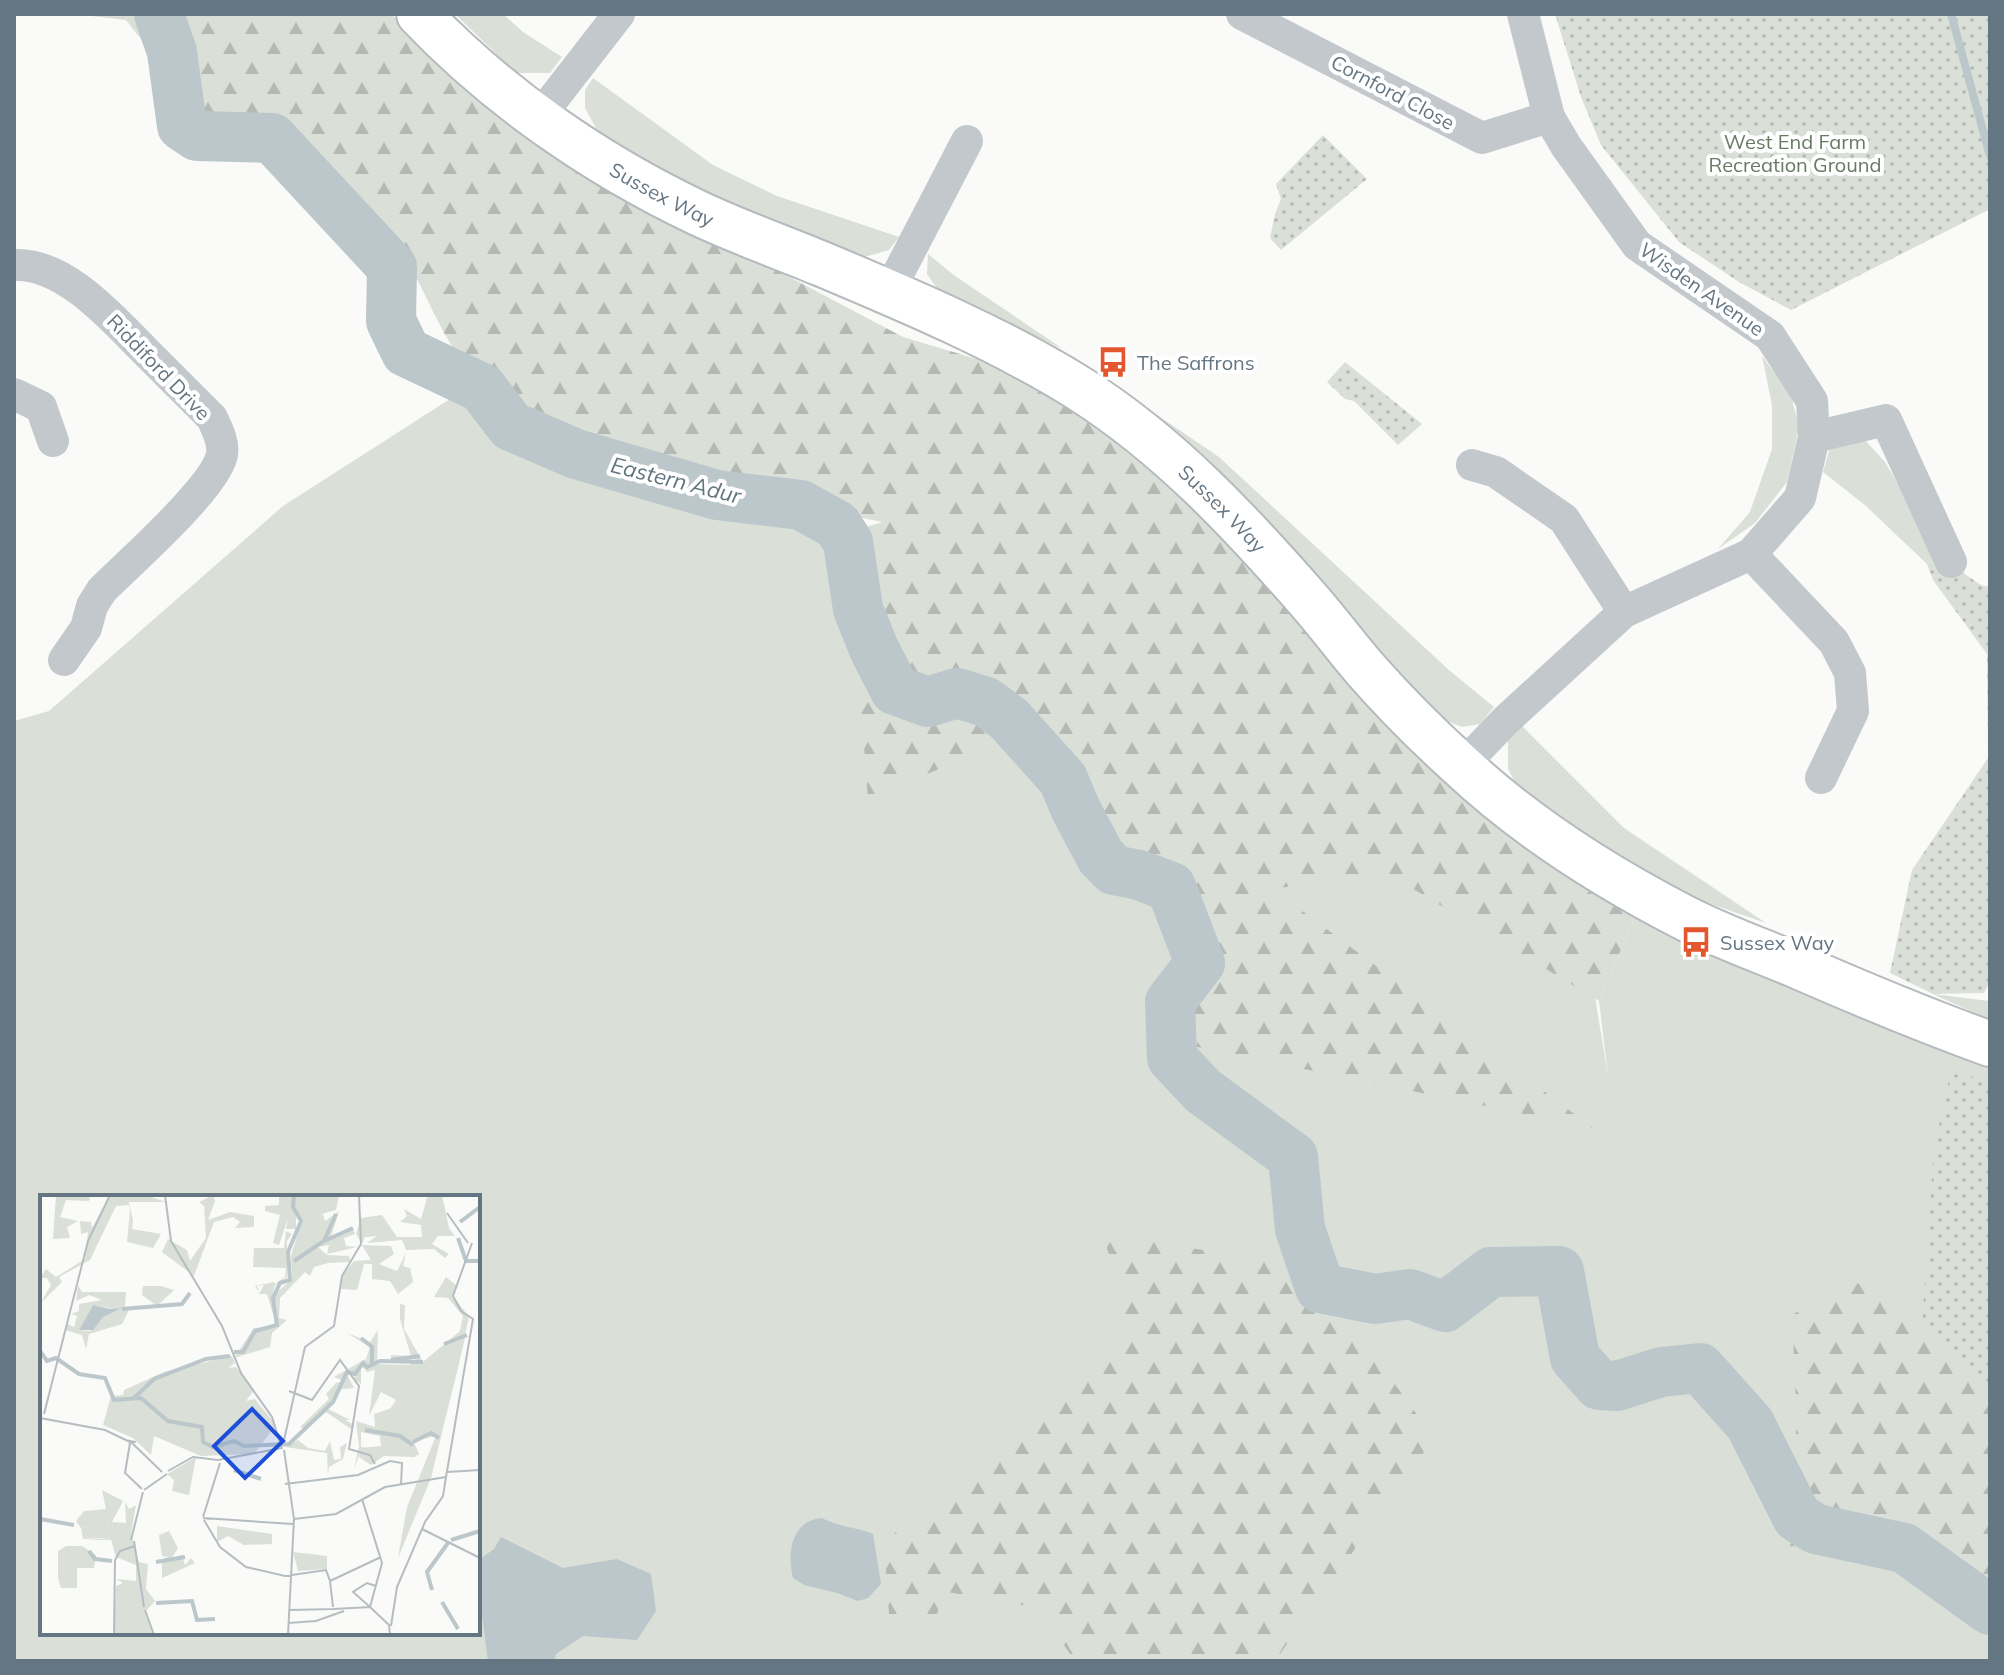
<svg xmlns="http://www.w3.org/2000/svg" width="2004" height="1675" viewBox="0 0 2004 1675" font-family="Mulish,sans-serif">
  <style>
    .grass { fill: #dadfd7; fill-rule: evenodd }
    .forest { fill: url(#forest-firs) }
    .park { fill: url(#park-dots) }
    .water { fill: #bbc7cb }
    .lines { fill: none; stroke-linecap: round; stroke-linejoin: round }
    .stream { stroke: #bbc7cb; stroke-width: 8 }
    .river { stroke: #bbc7cb; stroke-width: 50 }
    .primary-casing { stroke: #b5babe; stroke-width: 48 }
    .minor { stroke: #c3c8cc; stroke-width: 32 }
    .primary { stroke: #fff; stroke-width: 44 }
    .labels { text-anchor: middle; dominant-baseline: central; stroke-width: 8; stroke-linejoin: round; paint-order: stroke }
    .street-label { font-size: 20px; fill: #657683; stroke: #fff }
    .park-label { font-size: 20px; fill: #687a64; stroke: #fff }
    .poi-label { font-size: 20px; fill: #657683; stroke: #fff; text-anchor: start }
    .water-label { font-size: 22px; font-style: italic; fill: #60757c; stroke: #fff }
    .inset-river { fill: none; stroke: #bbc7cb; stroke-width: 4 }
    .inset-road { fill: none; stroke: #b5bdc2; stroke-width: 2 }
    .view { fill: #1d4ed8; fill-opacity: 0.15; stroke: #1d4ed8; stroke-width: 4 }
    .inset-edge { fill: none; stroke: #657683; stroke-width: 4 }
  </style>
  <defs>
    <pattern id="forest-firs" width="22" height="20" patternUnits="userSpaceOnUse" patternTransform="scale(2)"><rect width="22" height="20" fill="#dadfd7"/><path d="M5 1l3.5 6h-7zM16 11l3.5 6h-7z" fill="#b4b9b4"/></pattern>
    <pattern id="park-dots" width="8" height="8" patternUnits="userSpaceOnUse" patternTransform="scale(2)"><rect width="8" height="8" fill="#dadfd7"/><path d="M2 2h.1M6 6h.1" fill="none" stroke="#b4b9b4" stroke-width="1.8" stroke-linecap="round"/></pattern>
  </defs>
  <rect width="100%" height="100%" fill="#fafaf8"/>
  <g class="grass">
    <polygon points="455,14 503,14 523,32 562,57 550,73 516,73"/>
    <polygon points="593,78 713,165 777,196 899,237 889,250 861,258 749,216 620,147 597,130 585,108 585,90"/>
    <polygon points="928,254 955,276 1063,349 940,293 927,274"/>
    <polygon points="1762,356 1791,395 1799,428 1787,482 1755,523 1718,549 1750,512 1772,449 1772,405"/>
    <path d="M450,399L860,529L882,522L1594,991L1608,1076L1599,1001L1637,912L1990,1063V1661H14V721L49,711L283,506ZM42,1197H478V1633H42Z"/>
    <polygon points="1141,404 1219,457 1450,671 1494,707 1480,724 1462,727 1435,716 1221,476"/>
    <polygon points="1863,438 1885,462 1940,557 1927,564 1866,506 1823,472 1830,447"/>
    <polygon points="1522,726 1624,828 1766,923 1673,891 1519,790 1508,769 1508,740"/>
    <polygon points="1933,994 1990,1001 1990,1020"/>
  </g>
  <g class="forest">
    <polygon points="75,14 391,14 524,137 903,337 1067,386 1637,912 1599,1001 1385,872 1273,889 1593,1128 1163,1040 1195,869 1095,870 1012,738 868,799 855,627 882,522 801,505 710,477 581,457 482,396 444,333 418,281 336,194 255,115 197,111 126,20"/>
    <polygon points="1103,1234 1303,1266 1315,1274 1434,1438 1275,1661 1075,1661 1038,1608 942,1591 934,1631 889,1614 884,1542 1057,1402 1132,1338"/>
    <polygon points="1848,1281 1892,1293 1990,1396 1990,1610 1904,1548 1781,1546 1797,1424 1792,1315"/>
  </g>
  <g class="park">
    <polygon points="1555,14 1990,14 1990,209 1791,310 1739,282 1679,242 1601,145 1581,97"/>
    <polygon points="1323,135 1367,179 1281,250 1270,238 1275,214 1281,199 1276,184"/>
    <polygon points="1345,362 1422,424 1398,445 1354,401 1345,399 1327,382"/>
    <polygon points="1940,557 1981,585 1990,587 1990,982 1984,993 1933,994 1890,973 1912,870 1988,758 1987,654 1933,580 1927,564"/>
    <polygon points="1961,1074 1990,1081 1990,1390 1922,1325 1934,1148 1950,1075"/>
  </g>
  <g class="water">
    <path d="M822,1518C839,1527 856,1527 873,1534L881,1584L868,1598L858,1601L837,1593L804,1585L793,1578C787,1552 791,1521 822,1518Z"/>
    <polygon points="501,1537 563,1568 617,1559 651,1574 656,1611 637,1640 583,1636 556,1654 554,1661 488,1661 479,1592 480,1559 494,1549"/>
  </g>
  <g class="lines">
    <polyline class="stream" points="1951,14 1990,156"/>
    <polyline class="river" points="159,14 172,52 182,126 197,136 272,138 392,267 391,321 406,352 482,388 511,426 576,454 717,495 801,505 837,525 848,542 858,609 874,649 895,690 928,702 957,693 986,702 1009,719 1063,779 1076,810 1101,857 1114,870 1139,875 1171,887 1200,963 1170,1002 1172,1058 1203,1091 1293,1157 1300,1229 1320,1288 1375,1299 1410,1294 1445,1307 1491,1272 1559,1271 1575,1358 1599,1385 1617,1386 1661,1372 1700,1368 1750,1424 1797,1517 1816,1529 1904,1548 1990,1610"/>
    <defs>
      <g id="primary">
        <path id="s1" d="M419,14C497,96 595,164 698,213C738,232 781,247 822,264C910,301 1000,339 1080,389C1170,446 1242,524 1311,603C1330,625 1347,648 1366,670C1395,703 1427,735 1460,765C1525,826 1602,875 1681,916C1717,935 1757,949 1795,965C1859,993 1924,1020 1990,1044"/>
      </g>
    </defs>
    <use href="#primary" class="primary-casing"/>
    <g class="minor">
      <polyline points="1242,14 1482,138 1549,117"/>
      <polyline points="539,117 619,14"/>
      <path d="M14,265C64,262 113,319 146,352C168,374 190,396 212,418C217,429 224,442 222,454C217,486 128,564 102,590L92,606L86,628L64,660"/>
      <polyline points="888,293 967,141"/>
      <polyline points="14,394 41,407 53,441"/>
      <polyline points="1814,437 1886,420 1951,562"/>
      <polyline points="1472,465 1496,472 1564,519 1624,612"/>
      <polyline points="1751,554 1834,642 1850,673 1853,711 1821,778"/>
      <polyline points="1461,767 1505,721 1624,612 1751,554 1800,498 1814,437 1812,401 1770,336 1637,245 1566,146 1549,117 1523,14"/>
    </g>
    <use href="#primary" class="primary"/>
  </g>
  <defs>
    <symbol id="bus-bare" viewBox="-9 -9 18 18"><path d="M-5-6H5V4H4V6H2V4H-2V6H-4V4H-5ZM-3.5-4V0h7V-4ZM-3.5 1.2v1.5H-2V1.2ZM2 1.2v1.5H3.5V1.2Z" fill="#e4572e" stroke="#fff" stroke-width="2.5" paint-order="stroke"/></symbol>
  </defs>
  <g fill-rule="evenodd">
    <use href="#bus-bare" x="1091" y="340" width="44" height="44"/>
    <use href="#bus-bare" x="1674" y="920" width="44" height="44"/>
  </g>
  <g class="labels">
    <g class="street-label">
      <text transform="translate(1393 92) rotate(28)">Cornford Close</text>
      <text stroke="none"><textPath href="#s1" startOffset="304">Sussex Way</textPath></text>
      <text transform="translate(1702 289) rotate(35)">Wisden Avenue</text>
      <text transform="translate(159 367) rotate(46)">Riddiford Drive</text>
      <text stroke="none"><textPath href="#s1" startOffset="952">Sussex Way</textPath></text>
    </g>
    <g class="park-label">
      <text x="1795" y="141">West End Farm<tspan x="1795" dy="23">Recreation Ground</tspan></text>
    </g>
    <g class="poi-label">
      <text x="1137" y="362">The Saffrons</text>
      <text x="1720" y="942">Sussex Way</text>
    </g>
    <g class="water-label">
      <text transform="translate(676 480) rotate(14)">Eastern Adur</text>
    </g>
  </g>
  <g transform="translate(40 1195)">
    <rect width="440" height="440" fill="#fafaf8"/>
    <path d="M192,161L195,168L188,173L196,172L214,195L206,206L215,204L236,230L214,259L161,261L114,241L111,260L93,243L63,230L71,201L83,200L84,195L124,177ZM156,262L149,300L132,296L134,285L127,279ZM68,327L70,343L43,344L41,333ZM26,351H42L56,360L54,373H37V393H21L18,383V356Z" fill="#dadfd7"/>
    <path d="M16,0H50L49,6L26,5L20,22L38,26L27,32L30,43L13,44ZM70,0H105L126,7H89L93,26L92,34L121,39L113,53L87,47L90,15L89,10L76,11L50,65L19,82L22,87L0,109L11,90L7,83H0L6,74L16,82L45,64L48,37L41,39L40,26L51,27L52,33ZM173,0L175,6L168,25L190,17L214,21V32L195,33L200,27L193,22L174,27L154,81L122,57L128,44L147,55L150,66L166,43L164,11L159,7ZM239,0H299L296,15L274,21L283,19L285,26L299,16L291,42L312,32L315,39L304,43L306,51L317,52L287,59L289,50L278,52L287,60L309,61L310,67L288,68L274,72L270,81L265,77L240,103L239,123L247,125L232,138L230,152L194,163L214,133L230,132L238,125L236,106L235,126L227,99H219L224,90L217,91L219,97L215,91L234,87L235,89L245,82L246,73L213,72L214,53H244L246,36L252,39L247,46V82L235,90L232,102L252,84L251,61L262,24L256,15V34H246L248,23L239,50L233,48L240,20L225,16V11L239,10ZM388,0H402L409,33L415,41H398L392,49L409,59L405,63L394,54L366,55L362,45L327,48L337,41L325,42L322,49L316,39L321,23L342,20L357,42H382L381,30L360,27L367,21L364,14L381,24ZM322,50L351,51L354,59L339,69L357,76L366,58L363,71L370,73L373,87L358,99L350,86L332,84V69H324L317,95L301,94L302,81L314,66L331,65ZM406,82L417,91L413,101L429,122L414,189L391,239L373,246L379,259L374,262L342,258L340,241L321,237V252L330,253L321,255L314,274L319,251L316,226L335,232L334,219L350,214L356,205L341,197L329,221L335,175L327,177L321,170V189L313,183L316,181L307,179L314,193L302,194L288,214L310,225H305L314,230L311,234L286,217L266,234L260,232L289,204L286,199L296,188L304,186L294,182L326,164L330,152L307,138L330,147L338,135L337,169L370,170L376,164H351V160L371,161L360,124V109L365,110L364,134L383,167L420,136L423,121L408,103L394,102ZM38,90L42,97H86L85,112L90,113L82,129L49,139L46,154L42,140L25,135L27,129L34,132L37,121L31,119L39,116V109L62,105L49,100L36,106ZM53,110L73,114L82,113L62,122L50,136L39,135ZM103,91H121L134,95L117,111L102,100ZM195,201L203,214L212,215L178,223V205ZM258,245L268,253L285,256L290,246L294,265L301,264L300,252L307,248L303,264L289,272L288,280L287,258L245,252ZM62,295L83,306L72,327L76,361L71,345H47L70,343L68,327L41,333L36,326L44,316L66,314Z" fill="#dadfd7" fill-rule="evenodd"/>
    <path d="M425,143L391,283L358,363L367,312L396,241L373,246L379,259L374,262L344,261L331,270L319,262L321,253L341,251L338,221L334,220L364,208L367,170L384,167L408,154L415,144ZM85,307L89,314L96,310L91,339L99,367L108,369L106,394L115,406L105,417L113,440H74L76,391L83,388L76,384L96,386V370L76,362L74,356L72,327L86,328ZM177,331L232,339V349L204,350L188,341L177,347ZM129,336L138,353L132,363L142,360L145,370L151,363L155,368L122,383V365L128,362L122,361L119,340ZM253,357L287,361V374L258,376Z" fill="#dadfd7"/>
    <path d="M53,110L70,114L82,113L63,122L53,135H39Z" fill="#bbc7cb"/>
    <path class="inset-river" d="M420,27L440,12M418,43L426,66H440M284,46L313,33M254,66L284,46L296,19M82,114L142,109L150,98M321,143L332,152V168M404,149L427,140M0,156L7,166L16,163L39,179L65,183L74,205L101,203L128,226L162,232L163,247L173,252L194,246L204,251L249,249L293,207L307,177L315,179L323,168L327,172L340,166L383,167M194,157H203L215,136L237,130L233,103L240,88L250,85L248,57L261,26L253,12L254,0M351,165L380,161M93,204L114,184L166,164L190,161M325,235L360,241L373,250M373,247L391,238L399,243M194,275L221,284M0,324L34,330M411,345L440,336M49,356L55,364L72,366M116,367L145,362M392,395L387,377L408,348M402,407L418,434M116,408L152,406L157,425L175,424"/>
    <path class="inset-road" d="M125,0L131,46L182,131L201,178L232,222L242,254M407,18L428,48M249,196L272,205L300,165L319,191L309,254L330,260L335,269M4,219L48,46L70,0M0,223L65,235L90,247M244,245L265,152L294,131L302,81L321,49L319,0M96,247L90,246L122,277M90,248L85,278L102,294M244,255L254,324L248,440M128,276L153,262L178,265L242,253M407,277L440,275M406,282L433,124L421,116L413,101L432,48M245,289L318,280L350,266L362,268L361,290M104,295L127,279M322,304L342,368L330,412L313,397L327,388L336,391M163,322L180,268M171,324L163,323L253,329M254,324L296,319L345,292L406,282M164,325L180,352L206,372L245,381L286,375L290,386M382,334L440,363M91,345L103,297M94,346L104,412M290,386L341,362M290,386L293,412M294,414L330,412L349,430L350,440M105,415L114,440M250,415L294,414M248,428L276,426L304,416M351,431L357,392L385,327L403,301L406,282M74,440L75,365L80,356L95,351"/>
    <path class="view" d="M212,214L243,246L205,283L174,251Z"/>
    <rect width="440" height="440" class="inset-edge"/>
  </g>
  <rect width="2004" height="1675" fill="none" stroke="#657683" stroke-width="32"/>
</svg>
